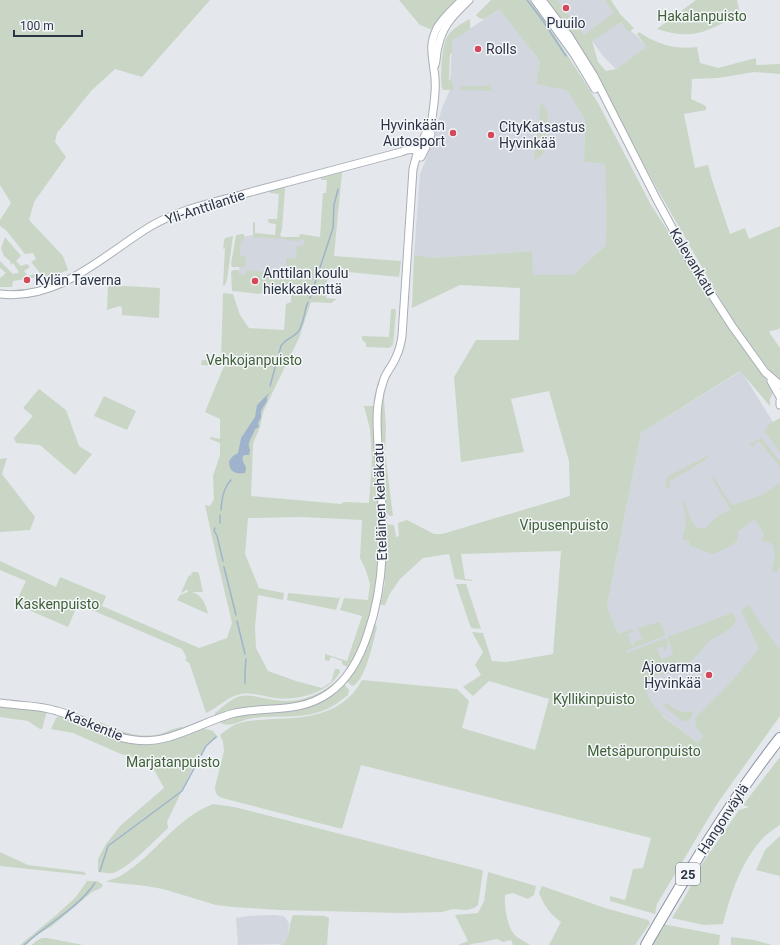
<svg xmlns="http://www.w3.org/2000/svg" width="780" height="945" viewBox="0 0 780 945" font-family="Roboto,sans-serif">
  <style>
    .built { fill: #d2d6de }
    .green { fill: #c9d6c5 }
    .water { fill: #9fb4cc }
    .lines { fill: none; stroke-linecap: round; stroke-linejoin: round }
    .stream { stroke: #9fb4cc; stroke-width: 1.5 }
    .secondary-casing { stroke: #a9aeb7; stroke-width: 9 }
    .highway-casing { stroke: #8b94a3; stroke-width: 12 }
    .secondary { stroke: #fff; stroke-width: 7 }
    .highway { stroke: #fff; stroke-width: 10 }
    .poi-dot { fill: #d1495b; stroke: #f4f6f9; stroke-width: 1.5 }
    .labels { text-anchor: middle; dominant-baseline: central; stroke-width: 3; stroke-linejoin: round; paint-order: stroke }
    .shield { fill: #f4f6f9; stroke: #676e7b; stroke-width: 1 }
    .shield-label { font-size: 13px; font-weight: bold; fill: #2b3445 }
    .park-label { font-size: 14px; fill: #3f6138; stroke: #f4f6f9 }
    .poi-label { font-size: 14px; fill: #2b3445; stroke: #f4f6f9; text-anchor: start }
    .street-label { font-size: 14px; fill: #2b3445; stroke: #f4f6f9 }
  </style>
  <rect width="100%" height="100%" fill="#e4e7ec"/>
  <g class="built">
    <polygon points="555,0 605,0 621,22 638,37 646,47 616,69 603,56 593,42 584,35"/>
    <polygon points="499,9 540,61 536,84 567,89 585,120 584,162 605,164 606,245 573,275 532,275 532,251 434,258 414,255 420,174 431,147 442,108 450,90 452,41"/>
    <polygon points="253,235 308,239 305,297 266,291 239,274 241,237"/>
    <polygon points="741,371 780,433 780,647 778,649 772,640 698,743 650,706 627,658 607,606 641,433"/>
    <polygon points="274,915 284,916 289,923 288,938 282,944 238,945 236,918 248,916"/>
  </g>
  <g class="green">
    <polygon points="0,0 210,0 142,77 115,69 91,91 57,133 55,142 66,157 34,202 29,220 63,256 68,270 45,279 31,262 36,259 33,253 25,254 6,230 0,226 0,220 11,203 0,185"/>
    <polygon points="399,0 458,0 435,28 430,29 420,25"/>
    <path d="M491,0H531L557,39L598,103L651,205L753,362L774,390L770,399V406L740,371L641,433L607,606L618,634L631,629L633,632L627,634L632,646L635,645L634,642L642,639L638,628L660,622L665,634L664,636L625,651L626,653L666,638L668,644L665,651L663,646L657,648L661,659L673,655V654L668,637L732,613L734,615L736,620C730,635 707,636 702,651C694,658 686,667 677,671C670,674 663,673 656,676C635,686 652,704 662,714L661,715L698,743L703,736L696,727L695,718L732,681L759,649L741,610L748,605L778,648L780,647V716L717,804L657,904L655,914L610,901V896L625,900L633,869L643,868L651,838L361,765L342,829L222,798C217,796 215,793 215,787L224,751L223,742L220,735C225,731 230,727 236,724C247,720 260,720 272,719C308,718 343,715 362,680L457,689L469,701L462,728L535,750L549,699L489,681L473,696L463,687L481,675L475,665L483,652L472,632L483,633L492,661L507,662L553,654L561,551L461,554L465,579L473,580L472,581L455,579L449,554L423,558L400,579L389,595L385,605H380L385,583L384,575L386,524L394,525L396,537L399,536L398,523L407,520L434,534H442L570,496L569,461L549,391L511,399L524,452L461,462L454,377L476,340H519L520,288L460,285L412,308L414,255L434,258L532,251L533,275H573L606,245L605,164L584,162L585,120L567,90L536,84L540,61L499,9L484,19L479,18L476,15Z"/>
    <path d="M546,0H557L584,35L614,13L605,0H611L620,14L634,28L629,32L621,22L592,41L598,62L606,71L616,69L646,47L637,34L639,32C656,44 676,50 697,47L700,63L718,68L756,58V65L780,64V74L754,72L718,78L692,79L691,99L706,106V110L684,114L695,168L708,165L712,180L730,234L745,228L749,239L780,226V328C776,331 773,329 769,332L780,348V382L774,376L735,325L655,185L599,80L581,49Z"/>
    <path d="M696,0H737L740,14C708,31 694,41 657,29Z"/>
    <path d="M470,19V29L452,41V53L450,54L449,80H450L451,77L454,90H443C439,82 442,44 447,37C452,29 462,23 470,19Z"/>
    <polygon points="491,84 491,89 494,91 460,90 461,86 486,86"/>
    <path d="M541,103C544,106 546,108 547,111C548,117 547,124 547,130C546,141 548,158 534,159Z"/>
    <path d="M342,172L334,256L401,261L399,277L328,270L326,298L336,299V300L333,301L332,303L311,302L299,338L264,410L262,417L260,427L253,444L251,496L341,504L344,502L369,503L372,460L370,429L364,406H373L374,408C378,478 389,553 369,621C367,629 362,636 360,644C357,652 355,663 347,667L342,664V661L331,657L329,661L325,660V654L347,661L362,616L340,610L344,598L368,600L370,584L365,568L360,558L362,520L302,517L248,518L245,554L259,588L284,593L283,600L258,595L255,627L256,648L268,671L296,681L322,688L331,682L335,669H339L340,672C329,693 297,701 275,698C264,697 253,692 241,694C228,696 218,708 206,713L189,662L188,663L185,659L187,658L182,649L78,604L68,627L15,604L26,581L0,570V561L56,587L60,577L106,596L102,606L199,648L227,638L232,623L217,559L205,505L210,506L214,499L213,476L220,455V443L210,439V437L220,439V419L205,412L224,366L201,365L202,360L221,361L223,293L233,294L240,315L249,328L284,330L286,304L291,302V291L280,290L279,294H271L270,291H267L266,293H261L260,294L232,291L231,272L233,270H239V274L246,275L247,270L277,273V268L286,269V258L296,259L297,246C301,246 302,246 305,243L304,240L301,239L299,241L285,240L284,239L256,237L254,238L253,234V222H255V233L275,235L276,224L269,223V225L268,219H277L279,194L270,193V191L284,187L285,189L282,229L280,235L282,237H299L300,234L320,237L323,193H326L327,180H321V178Z"/>
    <polygon points="244,234 244,240 241,241 240,256 245,256 246,258 245,267 232,267 231,264 236,235"/>
    <polygon points="233,236 227,280 225,285 221,286 223,285 225,248 223,249 224,241 225,238"/>
    <polygon points="5,237 21,256 16,261 21,266 27,264 30,267 24,271 28,276 35,274 38,277 13,281 12,287 0,287 0,278 6,273 0,268 0,261 13,274 15,273 16,274 19,272 13,263 11,265 10,261 4,256 1,248"/>
    <polygon points="108,285 160,288 159,318 122,315 122,308 120,306 107,310"/>
    <polygon points="391,309 395,309 396,311 393,345 389,348 366,347 366,343 362,340 362,336 389,337"/>
    <polygon points="385,384 384,400 386,428 385,453 393,516 390,516 386,513 386,503 380,421 380,408"/>
    <polygon points="39,389 66,410 79,446 92,454 75,475 40,445 16,443 14,438 33,416 23,408"/>
    <polygon points="104,396 136,411 127,430 94,416"/>
    <polygon points="780,418 780,452 765,432 768,425"/>
    <polygon points="761,438 780,461 780,467 759,441 754,444 755,445 753,447 749,445"/>
    <polygon points="709,455 707,459 670,481 670,488 667,489 666,484 667,477"/>
    <polygon points="7,458 2,474 35,517 30,530 0,532 0,459"/>
    <path d="M714,477L727,499L733,505L762,495L780,483V567L776,572L772,570L775,556L774,546L769,542L762,541L764,534L756,520L752,521L738,531L737,541L729,547L713,554L690,546V542L682,539C687,522 686,518 682,501H684L692,522L697,528L705,529C712,521 720,513 731,510L712,478Z"/>
    <path d="M193,572H198L199,574L203,592H192C202,595 206,604 208,614L177,600L180,595L188,592L187,589L185,591L181,593L188,577L189,575L191,576V574Z"/>
    <polygon points="456,584 466,584 481,629 471,628"/>
    <polygon points="288,593 339,598 341,594 336,610 287,600"/>
    <path d="M375,624L377,627C374,639 365,683 352,686L346,681L364,650Z"/>
    <path d="M338,679L340,680L330,689L318,696L302,703L215,716V713C223,707 231,698 241,696C252,694 264,699 275,700C298,704 322,695 338,679Z"/>
    <path d="M344,684L349,690L348,695C339,702 330,709 319,712C296,720 271,714 248,719C238,722 228,728 219,722L240,715L285,711Z"/>
    <path d="M666,703C675,709 682,715 693,711L692,716L688,721H683L663,706Z"/>
    <polygon points="0,706 47,711 42,729 40,729 28,721 0,717"/>
    <path d="M60,715L135,743L202,728L213,731L218,737L207,744L194,765L167,822L168,828C155,840 129,868 113,873C108,874 103,872 98,872V859L106,844L121,825L164,788L151,764L138,758L121,754L73,733L51,729L56,718Z"/>
    <path d="M100,722C119,731 138,739 160,734C167,732 176,727 183,727L182,729C175,732 168,735 161,737C138,741 119,733 98,725Z"/>
    <path d="M780,757V825C775,828 770,832 765,836C742,859 731,893 723,924L704,925L672,918L686,895L700,867L739,810L749,807L743,805Z"/>
    <path d="M213,804L234,807L482,870L483,871L478,905L474,908L467,910L453,909L442,912L401,913L279,910L233,907L216,905L163,889L146,886L108,882L107,881C112,879 118,878 122,875C155,855 176,818 213,804Z"/>
    <polygon points="780,836 780,876 756,870 765,850"/>
    <polygon points="0,852 28,865 84,872 86,875 0,866"/>
    <path d="M488,872L536,886L534,895L528,899L513,893L505,895C504,906 507,929 517,937C521,940 526,942 530,945H513L511,940L503,942L497,939L492,940L485,942L471,944L470,945H458L468,941L455,915L478,913L484,901Z"/>
    <polygon points="87,881 97,881 103,885 101,888 92,892 52,926 35,936 26,945 20,945 55,916 76,897"/>
    <path d="M542,886L605,908L648,920L650,923L635,945H549L561,922C550,914 545,907 539,893Z"/>
    <path d="M293,915L325,916L329,918L327,945H279C291,943 288,925 293,915Z"/>
    <polygon points="662,924 720,935 719,945 652,945 664,927"/>
    <polygon points="731,937 754,940 772,945 731,945"/>
    <polygon points="42,938 47,938 83,945 32,945 36,941"/>
  </g>
  <path class="water" d="M270,392L267,397V401L261,411V418L258,423L259,427L255,429C253,437 246,442 250,450L249,455H244C240,460 245,463 246,468L245,473C236,474 229,473 229,461L233,456L238,453L241,438L255,417L257,405Z"/>
  <g class="lines">
    <g class="stream">
      <polyline points="527,0 543,21 566,56"/>
      <polyline points="310,298 333,228 334,205 338,189"/>
      <path d="M270,386L281,346C286,338 293,338 298,332C304,324 304,311 308,302"/>
      <path d="M221,510C222,498 223,489 231,480"/>
      <polyline points="220,523 220,515"/>
      <polyline points="215,528 214,530 217,536 223,561"/>
      <polyline points="224,567 236,615"/>
      <polyline points="237,621 245,654"/>
      <path d="M245,683C245,675 245,667 246,659"/>
      <polyline points="100,871 108,846 182,791 206,746 216,737"/>
      <path d="M24,945C47,924 77,909 95,883"/>
    </g>
    <defs>
      <g id="secondary">
        <polyline points="535,0 574,54 595,89"/>
        <polyline points="542,0 569,36 594,76 657,200 692,264 732,326 765,372 780,385"/>
        <path d="M435,65C437,59 436,53 438,47C443,24 454,15 469,0"/>
        <path d="M434,124L432,119C434,103 437,86 434,70C432,53 429,44 437,28C443,17 453,9 462,0"/>
        <polyline points="421,157 426,147 431,134"/>
        <path d="M0,294C60,301 103,255 151,226C182,208 217,202 251,192C301,179 351,165 401,152C409,149 415,148 422,154"/>
        <polyline points="771,381 780,397"/>
        <polyline points="780,401 780,405"/>
        <path d="M0,703C19,706 39,705 57,711C84,718 107,737 135,740C170,745 202,721 235,713C268,706 299,714 329,693C349,679 361,655 368,633C386,581 384,527 380,472C379,450 375,426 378,404C379,396 381,387 384,379C387,371 393,365 396,357C399,351 401,343 402,336L413,169L417,154L432,119"/>
      </g>
      <path id="highway" d="M646,945C687,874 729,803 780,738"/>
    </defs>
    <use href="#secondary" class="secondary-casing"/>
    <use href="#highway" class="highway-casing"/>
    <use href="#secondary" class="secondary"/>
    <use href="#highway" class="highway"/>
  </g>
  <g class="poi-dot">
    <circle cx="566" cy="8" r="4"/>
    <circle cx="478" cy="49" r="4"/>
    <circle cx="453" cy="133" r="4"/>
    <circle cx="491" cy="135" r="4"/>
    <circle cx="27" cy="280" r="4"/>
    <circle cx="255" cy="281" r="4"/>
    <circle cx="709" cy="675" r="4"/>
  </g>
  <g class="labels">
    <rect class="shield" x="676" y="863" width="24" height="22" rx="3"/>
    <g class="shield-label">
      <text x="688" y="874">25</text>
    </g>
    <g class="park-label">
      <text x="702" y="16">Hakalanpuisto</text>
      <text x="254" y="360">Vehkojanpuisto</text>
      <text x="564" y="525">Vipusenpuisto</text>
      <text x="57" y="604">Kaskenpuisto</text>
      <text x="594" y="699">Kyllikinpuisto</text>
      <text x="644" y="751">Metsäpuronpuisto</text>
      <text x="173" y="762">Marjatanpuisto</text>
    </g>
    <g class="poi-label">
      <text x="566" y="23" text-anchor="middle">Puuilo</text>
      <text x="486" y="49">Rolls</text>
      <text x="445" y="125" text-anchor="end">Hyvinkään<tspan x="445" dy="16">Autosport</tspan></text>
      <text x="499" y="127">CityKatsastus<tspan x="499" dy="16">Hyvinkää</tspan></text>
      <text x="263" y="273">Anttilan koulu<tspan x="263" dy="16">hiekkakenttä</tspan></text>
      <text x="35" y="280">Kylän Taverna</text>
      <text x="701" y="667" text-anchor="end">Ajovarma<tspan x="701" dy="16">Hyvinkää</tspan></text>
    </g>
    <g class="street-label">
      <text transform="translate(205 207) rotate(-18)">Yli-Anttilantie</text>
      <text transform="translate(693 262) rotate(59)">Kalevankatu</text>
      <text transform="translate(380 502) rotate(-92)">Eteläinen kehäkatu</text>
      <text transform="translate(94 725) rotate(22)">Kaskentie</text>
      <text transform="translate(723 819) rotate(-57)">Hangonväylä</text>
    </g>
  </g>
  <path d="M14 30v6h68v-6" fill="none" stroke="#2b3445" stroke-width="2"/>
  <text x="20" y="30" font-size="12" fill="#2b3445" stroke="#f4f6f9" stroke-width="3" paint-order="stroke">100 m</text>
</svg>
